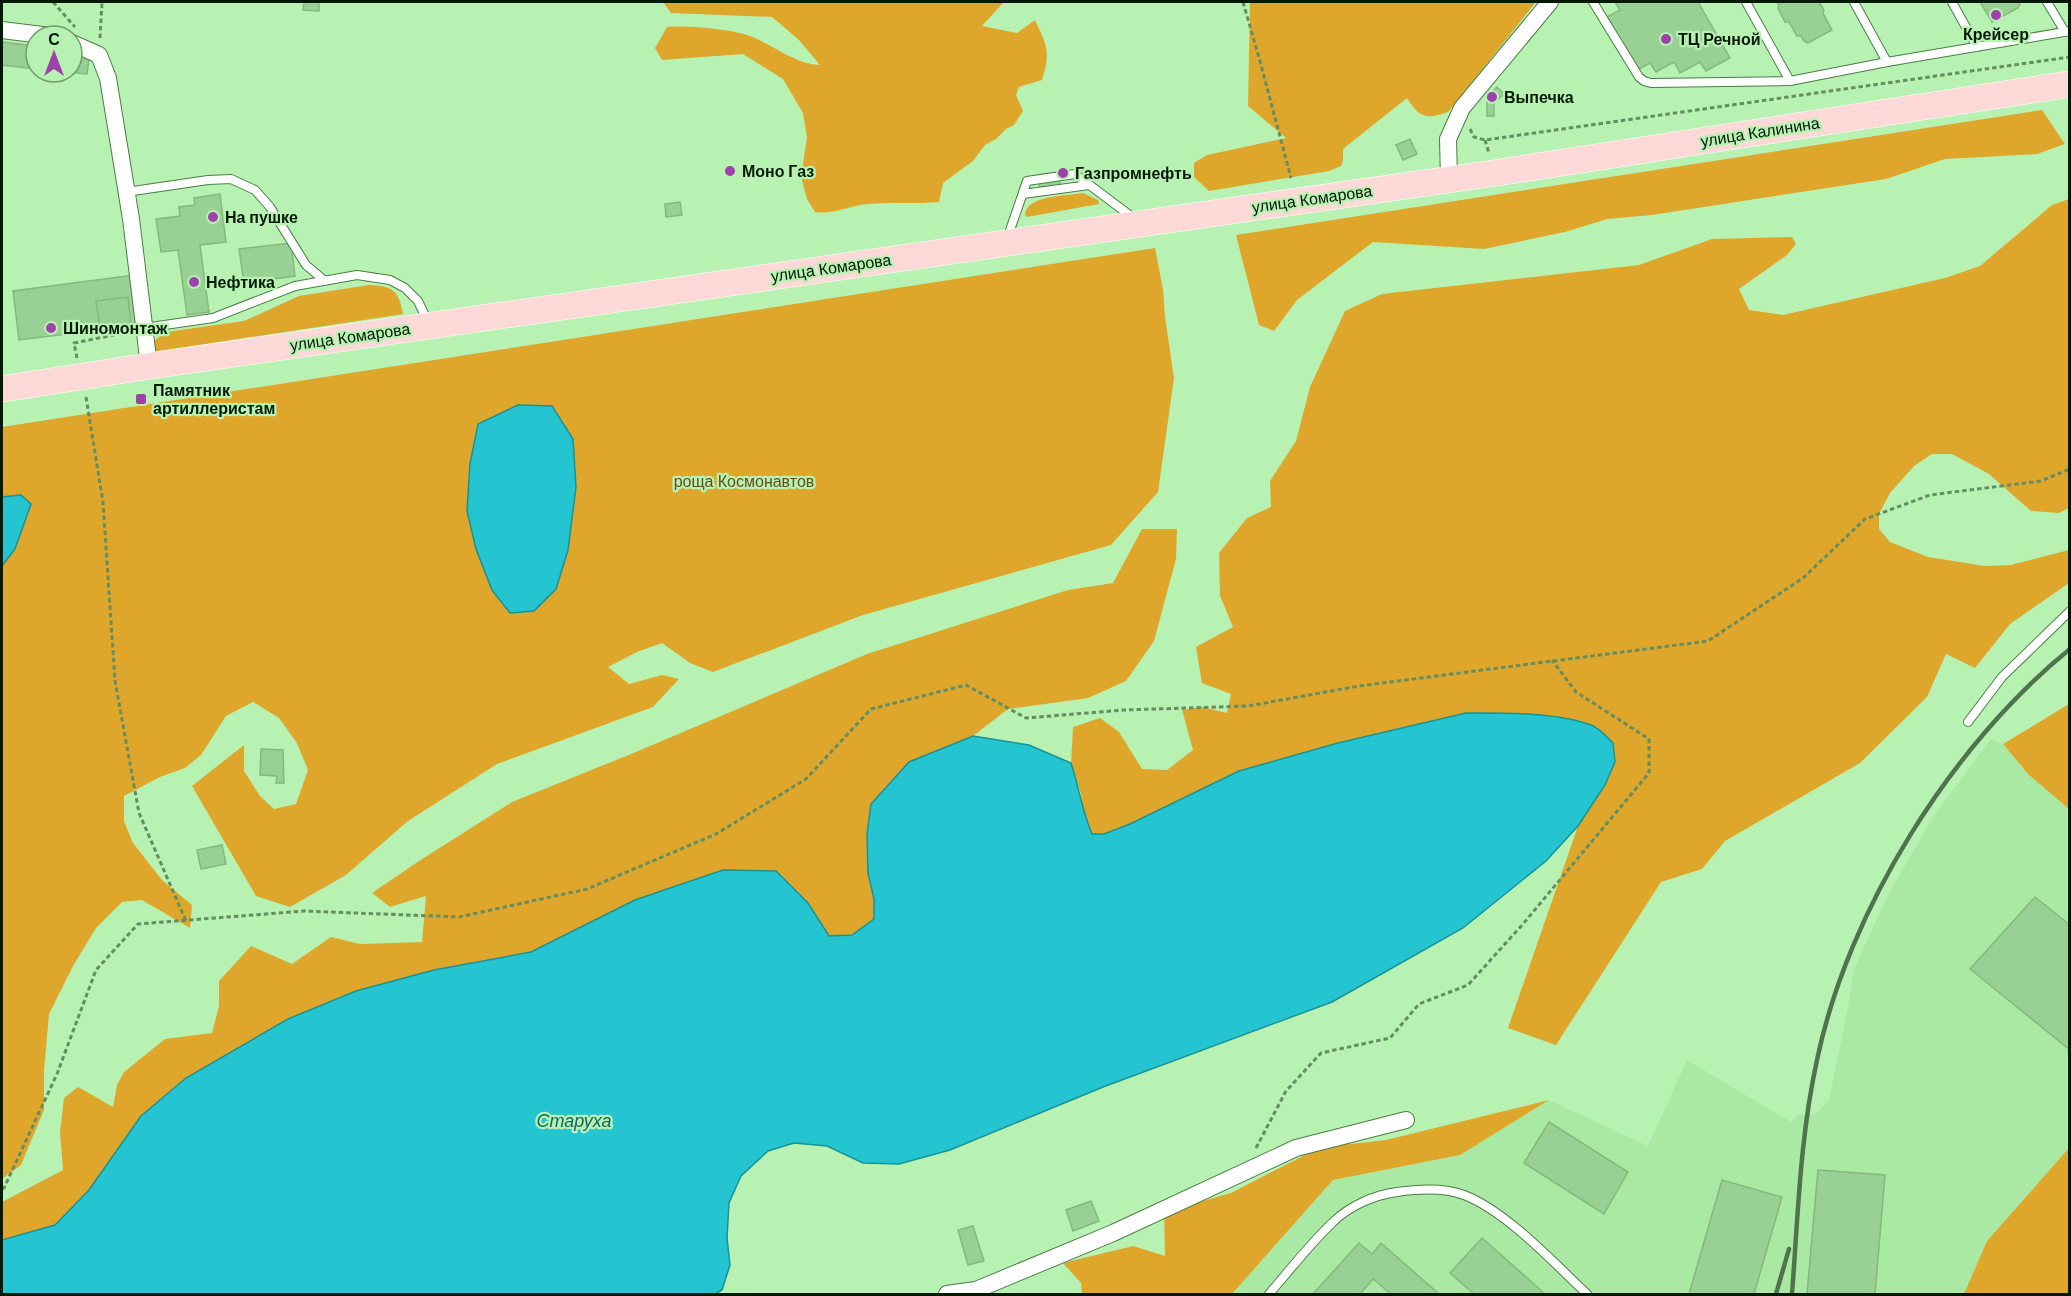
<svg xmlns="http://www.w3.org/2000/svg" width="2071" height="1296" viewBox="0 0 2071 1296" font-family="'DM Sans',sans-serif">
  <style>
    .built { fill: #aae9a4 }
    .green { fill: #dea72b; fill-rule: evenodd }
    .water { fill: #24c5d1; stroke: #1a9194; stroke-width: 1.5 }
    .building { fill: #99d194; stroke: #82b97d; stroke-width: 1.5 }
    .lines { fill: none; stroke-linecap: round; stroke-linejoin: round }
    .lane-casing { stroke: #497e45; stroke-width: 10 }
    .street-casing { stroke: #497e45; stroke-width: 18 }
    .primary-casing { stroke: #fff; stroke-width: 27 }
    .path { stroke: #648d61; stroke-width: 3; stroke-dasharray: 4.5 3; stroke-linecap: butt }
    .lane { stroke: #fff; stroke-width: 8 }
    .street { stroke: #fff; stroke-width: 16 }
    .primary { stroke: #ffd9d7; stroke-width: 26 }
    .rail { stroke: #4f744d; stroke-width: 4.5 }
    .poi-dot { fill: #9e41ab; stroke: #b8f2b3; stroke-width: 2 }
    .labels { text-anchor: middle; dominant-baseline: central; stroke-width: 4.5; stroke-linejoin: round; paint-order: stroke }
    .poi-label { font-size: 16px; font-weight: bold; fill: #041904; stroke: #b8f2b3; text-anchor: start }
    .street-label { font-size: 16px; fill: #041904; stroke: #b8f2b3 }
    .park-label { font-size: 16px; fill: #664d1c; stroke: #b8f2b3 }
    .water-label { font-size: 18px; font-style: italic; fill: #11646a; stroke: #b8f2b3 }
  </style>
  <rect width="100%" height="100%" fill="#b8f2b3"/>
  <polygon class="built" points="1991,739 2003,744 2029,775 2069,809 2069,1148 1987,1241 1964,1294 1232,1294 1333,1180 1460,1155 1549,1100 1648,1146 1687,1060 1791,1122 1798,1114 1815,1115 1829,1100 1848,1007 1854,969 1889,893 1933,817"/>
  <g class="green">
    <path d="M663,2H1004L982,26L1017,33L1035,20C1047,46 1051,51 1042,80L1019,87L1016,95L1023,111L1014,125L1006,129L996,139L985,145L973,161L943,183L939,202C915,204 891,202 867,204C849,206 832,215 815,212L807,199L801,177L807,137L803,113L783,79L743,54L662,60L655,48L667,27C687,25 728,29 747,35C771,43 794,64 820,65L799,40L772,17L671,13Z"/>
    <path d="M1250,2H1536L1448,112C1425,120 1419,117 1407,98L1343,149V160L1341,166L1329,171L1209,191L1194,177V163L1207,155L1286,138L1248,106Z"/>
    <polygon points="2042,110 2065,144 2037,154 1945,159 1886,179 1652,215 1607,219 1565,232 1484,249 1373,242 1297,300 1274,331 1259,325 1236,235"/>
    <path d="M1083,193L1098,200L1099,204L1027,217L1025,215C1026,195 1066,196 1083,193Z"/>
    <polygon points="2069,199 2069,508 2059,513 2031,511 1989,474 1952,454 1932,454 1914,466 1890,493 1879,514 1879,529 1890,542 1928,557 1985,566 2011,565 2069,550 2069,583 2010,624 1975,668 1946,654 1927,697 1860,763 1725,841 1702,869 1661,882 1556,1045 1508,1028 1578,826 1605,785 1570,720 1513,713 1466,713 1338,743 1239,771 1130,824 1104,834 1092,834 1084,816 1081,794 1071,763 1073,727 1100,718 1119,732 1142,769 1167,770 1193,750 1182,710 1202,707 1227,713 1231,694 1202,683 1196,647 1233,627 1220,596 1219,553 1247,518 1271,507 1270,481 1296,441 1310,387 1345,311 1382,294 1639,265 1712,239 1792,237 1796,244 1787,255 1739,289 1749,310 1783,315 1945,278 1980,266 2052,205"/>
    <path d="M1155,248L1163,289L1165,317L1174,378L1158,492L1111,545L863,615L713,672L690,663L662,643L637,652L608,667L629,684L662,675L679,679L653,707L497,764L408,821L346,875L290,907L256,896L192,786L244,745V771L260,796L274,809L296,804L308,770L297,743L279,718L253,702L226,716L201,755L185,768L160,777L124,796V821L133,843L162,880L192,905L190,928L142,900L122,902L96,928L73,966L49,1014L44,1071V1110L21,1165L2,1179V566L15,549L21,495L2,497V427ZM478,424L510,613L492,590L476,549L467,511L470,464Z"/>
    <path d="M369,285C393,286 399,291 403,314L153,352L152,342L166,332L244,321L299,296Z"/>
    <polygon points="1142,529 1177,529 1176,559 1154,641 1126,681 1088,698 1008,709 973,736 909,762 868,873 874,899 874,919 852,935 829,936 808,903 635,900 531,952 434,970 356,991 288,1019 141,1116 89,1190 55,1225 2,1240 2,1202 63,1170 60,1132 64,1098 78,1087 113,1107 117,1085 124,1072 165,1039 212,1033 219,1006 219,981 251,946 292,964 331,937 360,944 422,942 426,896 390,907 372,893 419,861 512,802 631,754 867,654 1068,590 1113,583"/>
    <polygon points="2069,704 2069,809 2029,775 2003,744"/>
    <polygon points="1549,1100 1460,1155 1333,1180 1232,1294 1082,1294 1081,1283 1063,1263 1133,1246 1165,1256 1164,1212 1231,1193 1326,1144 1351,1144 1386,1140"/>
    <polygon points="2069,1148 2069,1294 1964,1294 1987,1241"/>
  </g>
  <g class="water">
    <polygon points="518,405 552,406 573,439 576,487 568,550 556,589 534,611 510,613 492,590 476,549 467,511 470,464 478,424"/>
    <polygon points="21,495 31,504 15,549 2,566 2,497"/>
    <path d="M1466,713C1503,713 1557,712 1591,725C1599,728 1607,737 1613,743L1615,762L1605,785L1578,826L1546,861L1463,928L1332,1002L1103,1087L950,1150L899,1164L863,1163L827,1146L794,1143L768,1151L741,1176L729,1203L727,1238L730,1265L722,1290L715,1294H2V1240L55,1225L89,1190L141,1116L186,1078L288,1019L356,991L434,970L531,952L635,900L723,870L776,871L808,903L829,936L852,935L874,919V899L868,873L867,834L871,804L909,762L973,736L1029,745L1071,763C1079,787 1082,811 1092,834H1104L1130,824L1239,771L1338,743Z"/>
  </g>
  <g class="building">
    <polygon points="304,2 319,2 319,11 303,10"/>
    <polygon points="1615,2 1698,2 1730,58 1706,71 1700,62 1680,73 1674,62 1656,72 1650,63 1632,73 1601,20 1620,10"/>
    <polygon points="1777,2 1819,2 1824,10 1823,13 1832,30 1808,43 1804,41 1801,36 1797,36 1789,22 1785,22 1778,8 1779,5"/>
    <polygon points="1980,2 2019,2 2020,4 2018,8 1992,22"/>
    <polygon points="2,42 36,46 36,69 2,65"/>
    <polygon points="72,50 90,52 87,74 66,72 72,72"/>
    <polygon points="1497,87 1504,94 1494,103 1494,116 1487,116 1487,97"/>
    <polygon points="1410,139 1417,154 1403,160 1396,145"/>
    <polygon points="1058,172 1061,190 1040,192 1038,175"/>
    <polygon points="220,194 226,242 200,245 209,312 187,315 178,250 161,252 156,219 180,216 179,207 195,205 194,198"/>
    <polygon points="680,202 682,215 666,217 665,204"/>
    <polygon points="291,243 295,276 244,283 239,249"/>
    <polygon points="134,275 140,325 19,340 13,291"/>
    <polygon points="128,297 131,326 100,330 96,301"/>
    <polygon points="261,749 283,750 284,783 276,783 277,776 260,775"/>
    <polygon points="222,845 226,864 201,869 197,850"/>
    <polygon points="2035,897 2070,925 2070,1050 1970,969"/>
    <polygon points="1549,1122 1628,1172 1604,1214 1524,1163"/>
    <polygon points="1818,1170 1885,1175 1875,1294 1807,1294"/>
    <polygon points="1722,1180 1782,1197 1754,1294 1689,1294"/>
    <polygon points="1091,1201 1099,1221 1073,1231 1066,1210"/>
    <polygon points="973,1226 984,1261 968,1265 958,1230"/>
    <polygon points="1482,1238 1545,1294 1474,1294 1450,1273"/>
    <polygon points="1359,1243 1372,1254 1381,1243 1439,1294 1391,1294 1373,1279 1360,1294 1313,1294"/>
  </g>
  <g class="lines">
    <defs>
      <g id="lane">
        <polyline points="1593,2 1639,77 1644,81 1651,83 1790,81 1887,62 2070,31"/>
        <polyline points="1746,2 1790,81"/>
        <polyline points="1854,2 1887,62"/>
        <polyline points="1952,2 1977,47"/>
        <polyline points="2047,2 2065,32"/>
        <polyline points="126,192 208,180 231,179 255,190 270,207 306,265 325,281"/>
        <polyline points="1023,194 1089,185"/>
        <polyline points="1007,239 1027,181 1075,174 1136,220"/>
        <polyline points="144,328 213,318 295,286 357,275 390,280 405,288 418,301 428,322"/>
        <polyline points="1968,722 2002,677 2070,611"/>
        <path d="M1269,1294C1289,1271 1309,1245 1332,1223C1349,1206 1374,1195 1397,1192C1418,1189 1443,1187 1464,1195C1506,1211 1554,1263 1587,1294"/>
      </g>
      <g id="street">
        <polyline points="2,30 50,36"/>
        <polyline points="72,43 99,55 108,78 131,219 149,366"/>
        <polyline points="1449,179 1448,139 1462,108 1550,2"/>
        <polyline points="947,1294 976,1290 1113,1233 1296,1148 1406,1120"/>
      </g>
      <polyline id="primary" points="2,389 149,366 1495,173 2070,84"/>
    </defs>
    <use href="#lane" class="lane-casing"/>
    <use href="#street" class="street-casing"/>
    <use href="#primary" class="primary-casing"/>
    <g class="path">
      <polyline points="53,2 75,27"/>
      <polyline points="1243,2 1260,61 1291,178"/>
      <polyline points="100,38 102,2"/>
      <polyline points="1470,129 1474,137 1485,140 2070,57"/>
      <polyline points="1485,140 1489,153"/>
      <polyline points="77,358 74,343 129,332"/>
      <polyline points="86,397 103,502 115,681 139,813 186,921"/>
      <polyline points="1256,1148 1286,1091 1321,1053 1390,1038 1419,1004 1468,985 1523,924 1649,773 1649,739 1576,692 1552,660"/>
      <polyline points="2,1189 4,1188 57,1074 96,970 138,924 304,911 459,917 587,889 716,834 806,779 871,709 966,685 1026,718 1124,710 1248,706 1359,686 1708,641 1803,578 1865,519 1930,495 2041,481 2070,469"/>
    </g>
    <use href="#lane" class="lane"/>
    <use href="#street" class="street"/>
    <use href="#primary" class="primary"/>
    <g class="rail">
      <polyline points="1776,1294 1789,1249"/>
      <path d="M1792,1294C1798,1216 1800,1137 1817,1060C1848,911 1951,745 2070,649"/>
    </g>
  </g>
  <g class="poi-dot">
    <circle cx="1996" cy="15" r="6"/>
    <circle cx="1666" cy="39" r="6"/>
    <circle cx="1492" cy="97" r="6"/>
    <circle cx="730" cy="171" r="6"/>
    <circle cx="1063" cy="173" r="6"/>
    <circle cx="213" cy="217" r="6"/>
    <circle cx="194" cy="282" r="6"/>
    <circle cx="51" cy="328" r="6"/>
    <rect x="135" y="393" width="12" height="12" rx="3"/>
  </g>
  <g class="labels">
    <g class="poi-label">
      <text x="1996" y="34" text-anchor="middle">Крейсер</text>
      <text x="1678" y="39">ТЦ Речной</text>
      <text x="1504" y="97">Выпечка</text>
      <text x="742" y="171">Моно Газ</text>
      <text x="1075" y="173">Газпромнефть</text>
      <text x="225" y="217">На пушке</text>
      <text x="206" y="282">Нефтика</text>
      <text x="63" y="328">Шиномонтаж</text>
      <text x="153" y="390">Памятник<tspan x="153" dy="18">артиллеристам</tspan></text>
    </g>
    <g class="street-label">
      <text transform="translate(1760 132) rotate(-9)">улица Калинина</text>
      <text transform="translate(1312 199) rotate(-8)">улица Комарова</text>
      <text transform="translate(831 268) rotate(-8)">улица Комарова</text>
      <text transform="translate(350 337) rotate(-8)">улица Комарова</text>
    </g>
    <g class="park-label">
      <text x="744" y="481">роща Космонавтов</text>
    </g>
    <g class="water-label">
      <text x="574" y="1121">Старуха</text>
    </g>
  </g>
  <rect width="2071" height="1296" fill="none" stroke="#041904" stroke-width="6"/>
  <g transform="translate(54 54)"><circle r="28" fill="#b8f2b3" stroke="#709b6d" stroke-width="1.5"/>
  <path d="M0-4.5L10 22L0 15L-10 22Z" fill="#9e41ab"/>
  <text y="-9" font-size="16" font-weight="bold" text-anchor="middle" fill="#041904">С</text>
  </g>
</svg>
